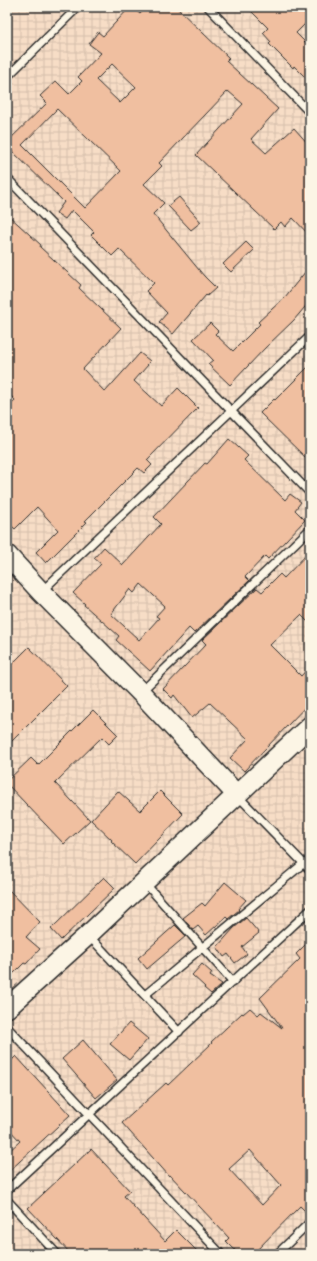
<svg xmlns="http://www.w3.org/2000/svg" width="317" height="1261" viewBox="0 0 317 1261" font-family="'Indie Flower',sans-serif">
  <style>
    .industrial { fill: url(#industrial-grid) }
    .building { fill: #f0bfa0; stroke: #2b2b2b; fill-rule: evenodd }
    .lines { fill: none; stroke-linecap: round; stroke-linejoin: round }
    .lane-casing { stroke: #2b2b2b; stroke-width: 10 }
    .secondary-casing { stroke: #2b2b2b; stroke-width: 22 }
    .lane { stroke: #fcf5e5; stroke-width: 7 }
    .secondary { stroke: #fcf5e5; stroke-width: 19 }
  </style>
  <defs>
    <pattern id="industrial-grid" width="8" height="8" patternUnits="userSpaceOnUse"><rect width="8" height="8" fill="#f7ddc6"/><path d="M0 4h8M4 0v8" fill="none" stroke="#d4beaa"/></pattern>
  </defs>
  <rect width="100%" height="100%" fill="#faead7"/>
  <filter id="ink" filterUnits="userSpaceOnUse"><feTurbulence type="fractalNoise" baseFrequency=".025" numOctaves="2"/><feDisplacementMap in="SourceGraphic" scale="8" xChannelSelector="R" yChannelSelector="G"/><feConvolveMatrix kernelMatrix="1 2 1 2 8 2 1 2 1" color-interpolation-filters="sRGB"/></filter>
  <g filter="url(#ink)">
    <rect class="industrial" x="7" y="7" width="303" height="1247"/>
    <g class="building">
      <path d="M130,7H132L140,14L147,7H176L229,58L226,61L278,109L251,139L266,153L294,128L310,146V236L293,218L285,227L281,222L274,229L196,155L243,104L228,91L159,163L162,166L144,184L164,203L153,214L204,276L216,288L207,296L206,295L173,334L159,322L167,313L146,291L154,283L119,249L112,256L91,235L94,232L72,210L65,219L56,213L64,202L7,146V142L47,103L40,96L56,81L69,94L82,81L78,77L101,53L89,44L98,32L103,36ZM112,64L136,87L120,103L96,80ZM57,109L121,171L85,208L22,145Z"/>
      <polygon points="247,7 310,7 310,19 296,33 310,47 310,82 294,66 293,68 269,44 271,42 263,33 268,28"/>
      <polygon points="179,197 201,222 191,230 168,206"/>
      <polygon points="7,214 41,245 40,247 81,285 79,288 121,328 83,369 105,392 140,353 150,361 147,364 148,365 134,381 161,406 178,388 198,408 147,460 152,465 144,473 138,468 85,521 87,522 46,563 36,552 58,530 37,507 15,529 7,522 7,409 15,400 7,392"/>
      <polygon points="246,242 254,250 231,272 223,264"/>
      <polygon points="310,266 310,301 294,320 265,348 230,385 208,364 213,360 193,339 210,323 218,331 215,334 233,351 260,324 258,322 285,297"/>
      <polygon points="310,365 310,462 260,413 274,399 275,400"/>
      <path d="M229,439L248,456L244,460L285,500L290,494L301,502L295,510L305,520L268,559L265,556L245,577L249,581L194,633L189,628L150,671L116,640L119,636L84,605L85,604L73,593L101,564L94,558L104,547L123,565L161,524L154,517L205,463L207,464ZM141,584L165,606L156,616L159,618L139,640L111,614L130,589L134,593Z"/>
      <polygon points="310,551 310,624 301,615 270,645 301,676 310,666 310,702 244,771 230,758 248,739 210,703 192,718 174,695 172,698 163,689 206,644 202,640 257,588 262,592 280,574 284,578"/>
      <polygon points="29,647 67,686 7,746 7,669"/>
      <polygon points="93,710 118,735 109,744 102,737 55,783 90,820 64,844 7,784 7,781 31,758 38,765"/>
      <polygon points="118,791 140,811 160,791 183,814 135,864 111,841 112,840 91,820"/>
      <polygon points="104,877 115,888 61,940 51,929"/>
      <polygon points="225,882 246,900 238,909 239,910 228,919 226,917 206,935 198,926 193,930 183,918 202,903 205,906"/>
      <polygon points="7,888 40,922 26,937 40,949 26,964 24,963 7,980"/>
      <polygon points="246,918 259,933 242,947 247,954 235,963 228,954 224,957 217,947 234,928"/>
      <polygon points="175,925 186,936 147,969 138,958"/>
      <path d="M310,940V1216L300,1206L253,1254H239L226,1241L229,1238L170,1175L169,1176L122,1123L166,1083L168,1085L212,1043L211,1042L242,1013L243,1014L250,1008L258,1015L261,1012L282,1028L260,998L300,959L296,954ZM250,1150L281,1185L262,1205L229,1169Z"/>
      <polygon points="202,964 212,973 210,976 222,984 211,994 204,988 205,987 192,975"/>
      <polygon points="129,1023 148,1039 129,1060 110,1044"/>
      <polygon points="83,1040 117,1080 96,1098 62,1059"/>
      <polygon points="16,1056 70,1115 7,1173 7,1153 20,1141 7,1127 7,1065"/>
      <polygon points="91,1149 130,1191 124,1196 165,1241 176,1230 200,1254 71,1254 28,1208"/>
    </g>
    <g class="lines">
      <defs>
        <g id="lane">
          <polyline points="208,7 310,113"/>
          <polyline points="7,77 78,7"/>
          <polyline points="7,178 310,493"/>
          <polyline points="42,591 310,336"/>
          <polyline points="142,691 310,529"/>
          <polyline points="237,795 310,870"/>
          <polyline points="144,882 233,982"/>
          <polyline points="89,936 179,1032"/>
          <polyline points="145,995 304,863"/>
          <polyline points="7,1027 221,1254"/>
          <polyline points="7,1190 310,910"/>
          <polyline points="7,1200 57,1254"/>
          <polyline points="277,1254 310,1222"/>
        </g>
        <g id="secondary">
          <polyline points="7,555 41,592 141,693 237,795"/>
          <polyline points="7,1008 88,935 310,726"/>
        </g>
      </defs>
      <use href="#lane" class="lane-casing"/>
      <use href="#secondary" class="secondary-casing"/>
      <use href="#lane" class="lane"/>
      <use href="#secondary" class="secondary"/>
    </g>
  </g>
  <rect width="317" height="1261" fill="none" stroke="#fcf5e5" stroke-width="24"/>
  <rect x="12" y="12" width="293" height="1237" fill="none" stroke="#2b2b2b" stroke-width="1.5" filter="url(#ink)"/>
</svg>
